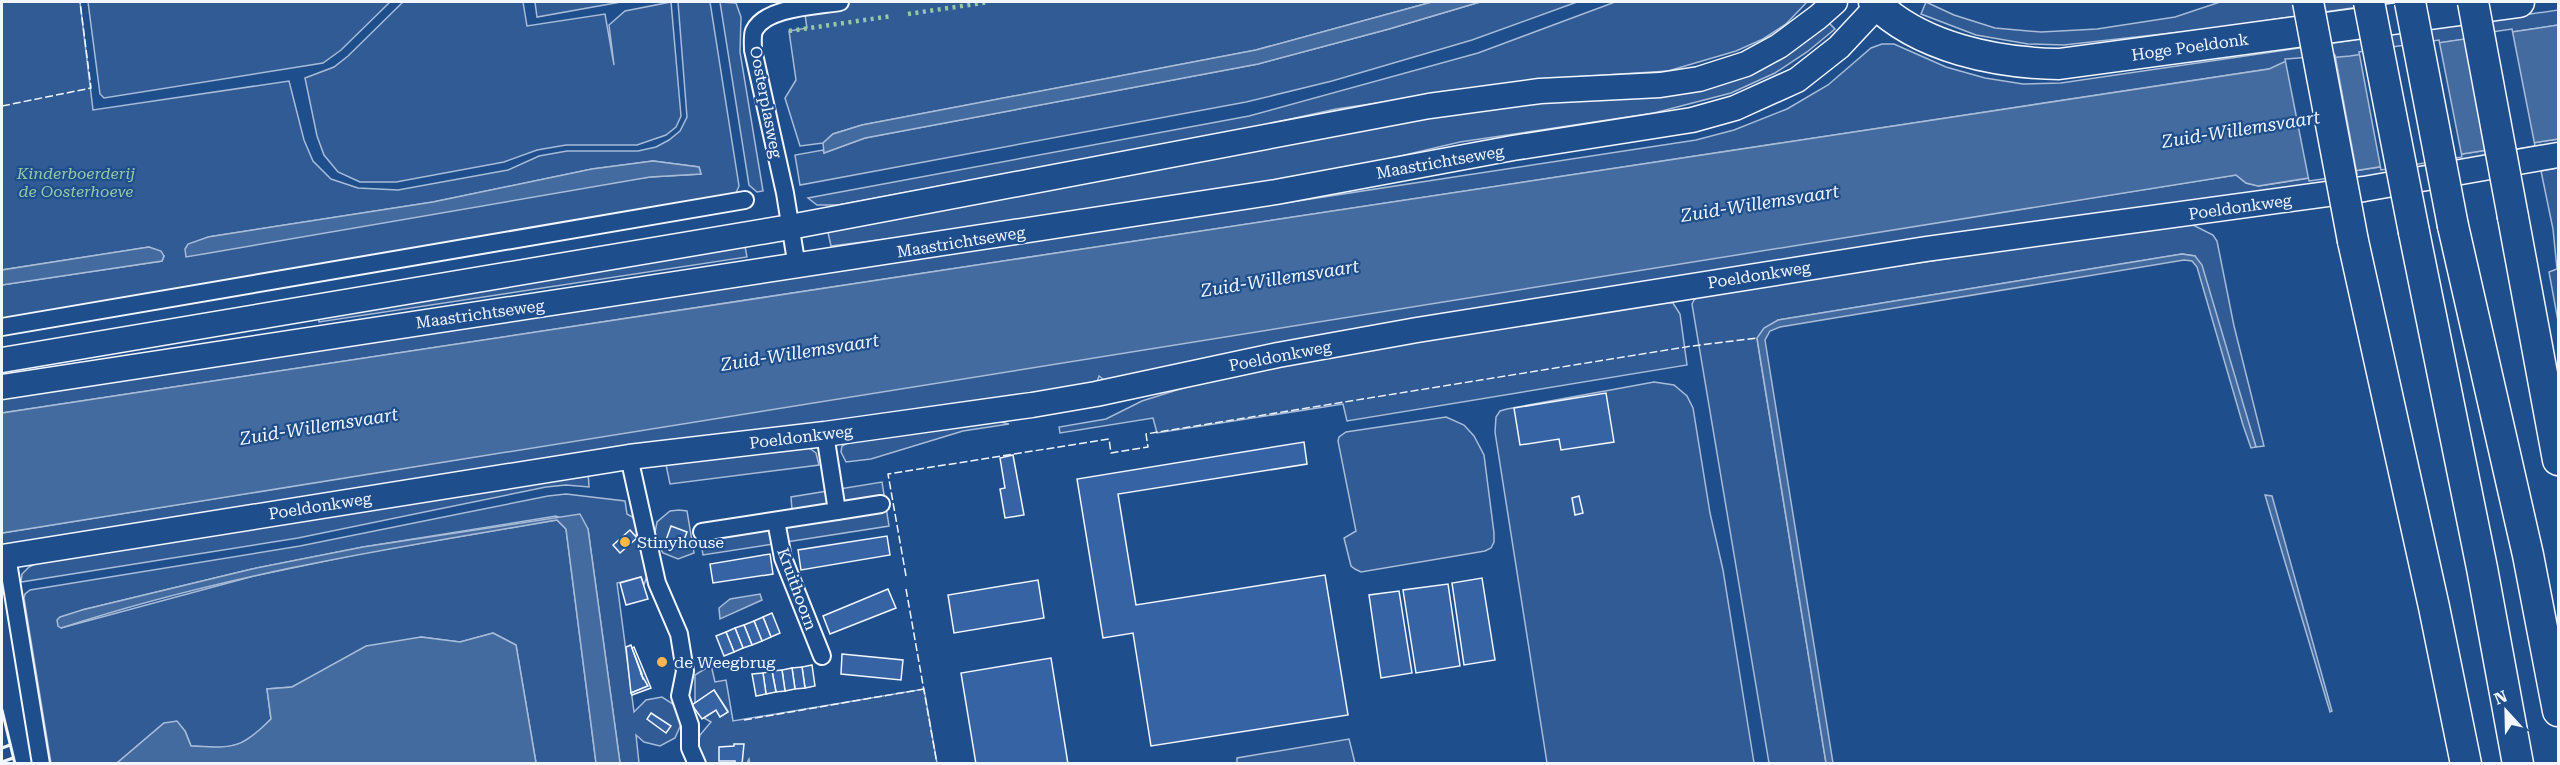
<svg xmlns="http://www.w3.org/2000/svg" width="2560" height="765" viewBox="0 0 2560 765" font-family="'Roboto Serif',serif">
  <style>
    .built { fill: #305b95; stroke: #a8bbd7; stroke-width: 1.5; fill-rule: evenodd }
    .water { fill: #446ba0; stroke: #a8bbd7; stroke-width: 1.5 }
    .pier { fill: #1f4e8c; stroke: #a8bbd7; stroke-width: 1.5 }
    .building { fill: #3563a3; stroke: #f2f6ff; stroke-width: 1.5 }
    .lines { fill: none; stroke-linecap: round; stroke-linejoin: round }
    .street-casing { stroke: #f2f6ff; stroke-width: 20 }
    .secondary-casing { stroke: #f2f6ff; stroke-width: 27 }
    .highway-casing { stroke: #f2f6ff; stroke-width: 33 }
    .street { stroke: #1f4e8c; stroke-width: 16 }
    .secondary { stroke: #1f4e8c; stroke-width: 24 }
    .highway { stroke: #1f4e8c; stroke-width: 30 }
    .highway-bridge-casing { stroke: #f2f6ff; stroke-width: 33; stroke-linecap: butt }
    .highway-bridge { stroke: #1f4e8c; stroke-width: 30 }
    .hedge { stroke: #97c8a6; stroke-width: 4.5; stroke-dasharray: 3 4.5; stroke-linecap: butt }
    .fence { stroke: #f2f6ff; stroke-width: 1.5; stroke-dasharray: 8 3; stroke-linecap: butt }
    .wall { stroke: #f2f6ff; stroke-width: 3 }
    .poi-dot { fill: #ffb74d; stroke: #1f4e8c; stroke-width: 2 }
    .labels { text-anchor: middle; dominant-baseline: central; stroke-width: 4.5; stroke-linejoin: round; paint-order: stroke }
    .street-label { font-size: 16px; fill: #f2f6ff; stroke: #1f4e8c }
    .park-label { font-size: 16px; font-style: italic; fill: #97c8a6; stroke: #1f4e8c }
    .poi-label { font-size: 16px; fill: #f2f6ff; stroke: #1f4e8c; text-anchor: start }
    .water-label { font-size: 18px; font-style: italic; fill: #f2f6ff; stroke: #1f4e8c }
  </style>
  <rect width="100%" height="100%" fill="#1f4e8c"/>
  <g class="built">
    <path d="M2,2H80L93,110L289,81L304,140L313,161L331,179L358,188L398,190L508,170L539,156L567,151H638L656,147L669,140L680,131L687,117L678,2H710L739,186L736,193L731,196L2,321V285L162,261L164,256L149,247L2,270ZM653,161L699,167L701,174L650,177L208,237L433,202L592,169Z"/>
    <polygon points="88,2 390,2 341,50 323,63 104,98 100,94"/>
    <polygon points="403,2 523,2 527,26 605,14 614,65 609,25 625,11 671,2 681,116 676,127 666,135 637,145 566,145 537,150 504,162 396,182 360,182 338,172 324,155 317,136 305,78 334,67 348,56"/>
    <polygon points="535,2 621,2 537,17"/>
    <polygon points="720,2 736,3 741,17 740,52 763,191 757,192 749,185"/>
    <polygon points="803,2 1432,2 1256,50 862,125 833,134 823,143 800,146 785,98 796,80 789,31 807,28"/>
    <polygon points="1480,2 1577,2 1472,40 1332,81 1246,102 800,185 795,155 823,150 824,153 865,138 1258,64 1389,29"/>
    <polygon points="1615,2 1807,2 1786,24 1763,39 1736,51 1668,71 1542,79 1336,109 1250,128 838,205 817,205 808,198 1249,116 1478,53"/>
    <polygon points="1926,2 1954,15 1995,28 2041,32 2097,29 2175,17 2220,2 2392,2 2216,28 2064,45 2028,44 1976,35 1921,14"/>
    <polygon points="2558,10 2558,25 2,413 2,399 1696,140 1734,130 1787,109 1828,85 1871,48 1882,44 1894,44 1946,67 1985,78 2023,84 2061,83"/>
    <polygon points="1828,22 1835,29 1807,52 1775,73 1731,93 1654,113 1460,142 1298,180 981,227 831,246 827,228 1359,128 1499,106 1557,100 1623,98"/>
    <polygon points="2558,139 2558,149 1109,384 1099,376 1096,386 2,549 2,533 1408,306 2236,175 2246,183 2259,186"/>
    <polygon points="2558,168 2558,321 2549,272 2557,269 2553,229 2541,171"/>
    <polygon points="2189,223 2213,235 2217,241 2234,326 2264,446 2256,447 2195,256 2182,254 1778,320 1757,339 1826,763 1769,763 1692,304 1694,300 1701,295"/>
    <polygon points="744,241 747,257 319,322 319,315"/>
    <polygon points="1666,302 1673,303 1680,314 1687,365 1347,421 1343,404 1157,433 1153,418 1060,433 1059,427 1106,419 1142,401 1196,384 1280,366 1385,347"/>
    <polygon points="1654,382 1674,385 1687,396 1693,408 1710,513 1723,570 1754,763 1547,763 1495,432 1496,417 1500,411 1507,409"/>
    <polygon points="1446,417 1464,425 1474,436 1484,455 1494,533 1494,542 1491,548 1485,551 1361,572 1355,569 1351,566 1344,538 1356,531 1338,441 1339,437 1346,432"/>
    <polygon points="997,421 1009,424 963,431 871,459 846,462 841,452 842,446 848,443"/>
    <polygon points="808,447 816,453 819,465 670,484 665,460"/>
    <polygon points="588,470 589,487 566,485 546,487 298,538 21,582 22,574 29,567 43,560"/>
    <polygon points="882,482 889,526 703,555 698,524 792,510 791,497"/>
    <polygon points="566,494 625,501 627,514 636,519 638,532 635,536 640,543 648,567 647,576 644,585 641,577 617,583 634,712 646,700 662,697 676,706 682,722 675,738 660,746 644,742 636,735 639,763 620,763 588,529 556,516 363,547 252,569 82,610 61,628 254,576 364,553 557,520 566,529 596,763 536,763 516,645 493,633 460,642 421,637 319,673 292,687 267,689 271,719 249,741 224,748 191,746 185,731 164,723 117,763 51,763 24,598 25,594 30,590 300,546 548,496"/>
    <polygon points="679,510 687,511 694,553 678,559 663,553 654,538 657,522 670,511"/>
    <polygon points="711,665 715,682 726,680 733,721 924,689 937,763 750,764 749,759 747,763 705,763 699,752 698,743 700,735 711,722 704,718 716,710 720,717 728,711 714,690 695,703 695,675"/>
    <polygon points="1349,739 1355,763 1237,763 1237,758"/>
  </g>
  <g class="water">
    <polygon points="1432,2 1480,2 1389,29 1258,64 865,138 824,153 823,143 833,134 862,125 1256,50"/>
    <polygon points="2558,25 2558,139 2258,186 2246,183 2236,175 2,533 2,413 2269,69 2284,62 2350,56"/>
    <polygon points="653,161 699,167 701,174 650,177 186,257 185,249 188,244 208,237 433,202 592,169"/>
    <polygon points="149,247 161,251 164,256 162,261 2,285 2,270"/>
    <polygon points="2182,254 2195,256 2202,265 2256,447 2251,448 2243,425 2197,267 2192,261 2184,260 1780,327 1770,331 1765,340 1833,763 1826,763 1757,338 1764,328 1778,320"/>
    <polygon points="2265,495 2272,496 2332,711 2330,712"/>
    <path d="M580,514L588,529L620,763H596L566,529L557,520C391,548 222,575 61,628L58,626L57,620L60,617L82,610L252,569L363,547Z"/>
    <polygon points="760,594 762,600 720,619 719,608 730,599"/>
    <path d="M493,633L516,645L536,763H117L164,723L177,721L185,731L191,746C233,748 240,750 271,719L267,689L292,687L366,646L421,637L460,642Z"/>
  </g>
  <g class="pier">
    <polygon points="2512,29 2535,146 2486,154 2464,36"/>
    <polygon points="2439,40 2462,157 2381,170 2359,52"/>
    <polygon points="2335,55 2357,174 2309,181 2285,59"/>
  </g>
  <g class="building">
    <polygon points="1606,393 1614,442 1561,450 1559,439 1520,445 1514,408"/>
    <polygon points="1304,442 1307,464 1118,494 1136,605 1325,575 1348,715 1151,746 1133,633 1103,638 1077,479"/>
    <polygon points="1013,455 1024,515 1005,518 1000,489 1005,488 1000,458"/>
    <polygon points="1579,496 1583,513 1575,515 1572,498"/>
    <polygon points="671,526 687,532 681,548 665,543"/>
    <polygon points="630,530 637,538 620,553 613,545"/>
    <polygon points="887,536 890,555 801,570 798,550"/>
    <polygon points="770,554 773,574 713,583 710,564"/>
    <polygon points="641,577 648,599 626,605 620,583"/>
    <polygon points="1482,578 1495,660 1464,665 1452,583"/>
    <polygon points="1038,580 1044,618 954,633 948,595"/>
    <polygon points="1448,584 1460,666 1416,673 1403,590"/>
    <polygon points="888,589 896,608 830,634 823,616"/>
    <polygon points="1399,591 1412,673 1381,678 1369,595"/>
    <polygon points="772,613 780,633 771,637 763,617"/>
    <polygon points="763,617 771,637 762,641 754,621"/>
    <polygon points="754,621 762,641 752,645 744,625"/>
    <polygon points="744,625 752,645 743,648 735,628"/>
    <polygon points="735,628 743,648 734,652 726,632"/>
    <polygon points="726,632 734,652 724,656 716,636"/>
    <polygon points="631,645 643,679 645,679 648,686 631,693 626,647"/>
    <polygon points="634,647 651,688 632,695 631,693 648,686 641,674 642,674 632,648"/>
    <polygon points="842,654 903,660 901,680 841,674"/>
    <polygon points="1051,658 1068,764 976,764 961,673"/>
    <polygon points="812,665 815,686 805,688 802,667"/>
    <polygon points="802,667 805,688 795,689 792,668"/>
    <polygon points="792,668 795,689 785,691 782,670"/>
    <polygon points="782,670 785,691 776,692 772,671"/>
    <polygon points="772,671 776,692 766,694 763,673"/>
    <polygon points="763,673 766,694 756,696 752,674"/>
    <polygon points="714,690 728,712 720,717 716,710 702,719 692,705"/>
    <polygon points="651,713 671,726 666,733 647,719"/>
    <polygon points="734,744 744,744 742,764 735,764 735,761 719,761 719,747 734,746"/>
  </g>
  <g class="lines">
    <defs>
      <g id="street">
        <path d="M797,267L785,193L753,50C753,44 752,36 754,31C765,7 816,6 840,2"/>
        <polyline points="2,327 745,200"/>
        <polyline points="629,457 657,583 679,634 685,671 680,696 690,725 690,748 697,764"/>
        <polyline points="837,511 881,504"/>
        <polyline points="776,521 783,558 822,656"/>
        <polyline points="702,532 837,511 825,434"/>
        <polyline points="7,556 41,764"/>
      </g>
      <g id="secondary">
        <polyline points="2,360 790,227 1429,106 1540,91 1660,85 1699,79 1746,64 1779,46 1818,17 1835,2"/>
        <polyline points="2,387 1276,192 1513,148 1692,120 1735,108 1797,80 1839,47 1881,2"/>
        <polyline points="2,557 629,457 825,434 1032,405 1096,394 1278,355 1417,330 1926,249 2364,189 2558,155"/>
      </g>
      <g id="highway">
        <path d="M1874,2C1920,48 1997,63 2059,64L2519,2"/>
        <polyline points="2513,217 2558,460"/>
        <polyline points="2453,226 2528,555 2558,711"/>
        <polyline points="2414,232 2482,568 2518,764"/>
        <polyline points="2353,241 2434,607 2466,764"/>
      </g>
    </defs>
    <use href="#street" class="street-casing"/>
    <use href="#secondary" class="secondary-casing"/>
    <use href="#highway" class="highway-casing"/>
    <use href="#street" class="street"/>
    <use href="#secondary" class="secondary"/>
    <use href="#highway" class="highway"/>
    <defs>
      <g id="highway-bridge">
        <polyline points="2308,2 2353,241"/>
        <polyline points="2369,2 2414,232"/>
        <polyline points="2410,2 2453,226"/>
        <polyline points="2473,2 2513,217"/>
      </g>
    </defs>
    <use href="#highway-bridge" class="highway-bridge-casing"/>
    <use href="#highway-bridge" class="highway-bridge"/>
    <g class="hedge">
      <polyline points="908,14 989,2"/>
      <polyline points="789,31 892,16"/>
    </g>
    <g class="fence">
      <polyline points="2,106 91,88 80,2"/>
      <polyline points="906,576 888,474 1109,439 1111,453 1148,447 1146,434 1692,346 1757,338"/>
      <polyline points="906,589 937,764"/>
      <polyline points="744,720 924,689"/>
    </g>
    <g class="wall">
      <polyline points="2,710 15,764"/>
      <polyline points="2,748 10,745"/>
      <polyline points="2,762 13,758"/>
    </g>
  </g>
  <g class="poi-dot">
    <circle cx="625" cy="542" r="6"/>
    <circle cx="662" cy="662" r="6"/>
  </g>
  <g class="labels">
    <g class="street-label">
      <text transform="translate(2190 47) rotate(-8)">Hoge Poeldonk</text>
      <text transform="translate(766 102) rotate(79)">Oosterplasweg</text>
      <text transform="translate(1440 162) rotate(-10)">Maastrichtseweg</text>
      <text transform="translate(2240 207) rotate(-8)">Poeldonkweg</text>
      <text transform="translate(961 242) rotate(-9)">Maastrichtseweg</text>
      <text transform="translate(1759 275) rotate(-9)">Poeldonkweg</text>
      <text transform="translate(480 314) rotate(-8)">Maastrichtseweg</text>
      <text transform="translate(1280 356) rotate(-11)">Poeldonkweg</text>
      <text transform="translate(801 437) rotate(-7)">Poeldonkweg</text>
      <text transform="translate(320 506) rotate(-9)">Poeldonkweg</text>
      <text transform="translate(797 589) rotate(70)">Kruithoorn</text>
    </g>
    <g class="park-label">
      <text x="76" y="173">Kinderboerderij<tspan x="76" dy="18">de Oosterhoeve</tspan></text>
    </g>
    <g class="poi-label">
      <text x="637" y="542">Stinyhouse</text>
      <text x="674" y="662">de Weegbrug</text>
    </g>
    <g class="water-label">
      <text transform="translate(2241 129) rotate(-9)">Zuid-Willemsvaart</text>
      <text transform="translate(1760 203) rotate(-9)">Zuid-Willemsvaart</text>
      <text transform="translate(1280 278) rotate(-9)">Zuid-Willemsvaart</text>
      <text transform="translate(800 352) rotate(-9)">Zuid-Willemsvaart</text>
      <text transform="translate(319 426) rotate(-9)">Zuid-Willemsvaart</text>
    </g>
  </g>
  <rect width="2560" height="765" fill="none" stroke="#f2f6ff" stroke-width="6"/>
  <g transform="translate(2506 711) rotate(338)" stroke="#1f4e8c" stroke-width="4.5" paint-order="stroke">
  <path d="M0-4.5L10 22L0 15L-10 22Z" fill="#f2f6ff"/>
  <text y="-9" font-size="16" font-weight="bold" text-anchor="middle" fill="#f2f6ff">N</text>
  </g>
</svg>
